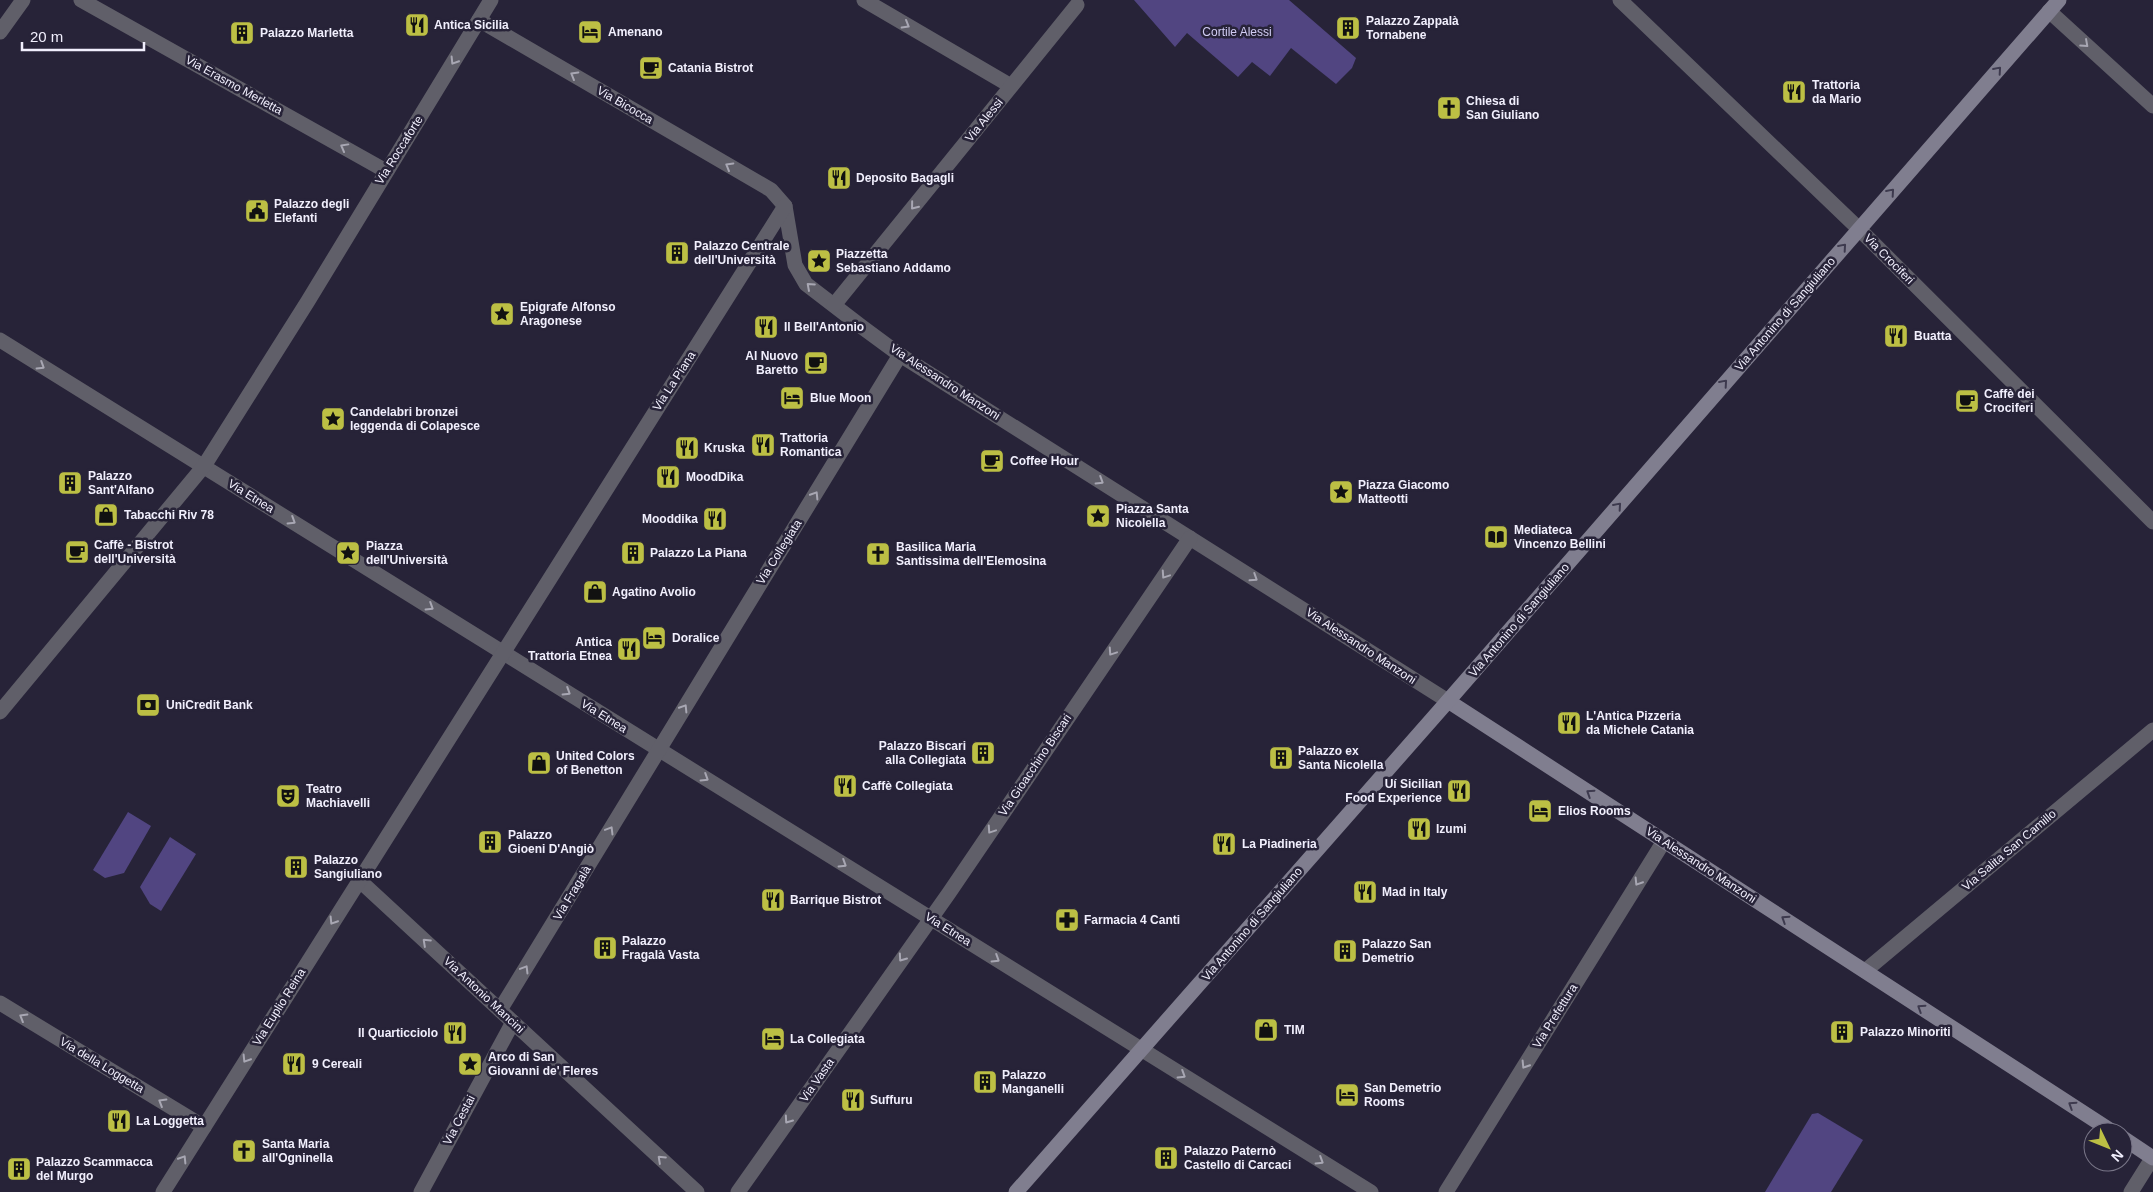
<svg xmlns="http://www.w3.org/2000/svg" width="2153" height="1192" viewBox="0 0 2153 1192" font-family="Helvetica,sans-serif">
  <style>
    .green { fill: #514581 }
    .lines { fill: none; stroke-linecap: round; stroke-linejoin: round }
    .street { stroke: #605f69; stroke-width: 15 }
    .secondary { stroke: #807e8f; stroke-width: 15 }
    .oneway { stroke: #a8a7b3 }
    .oneway2 { stroke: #3d3a4e }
    .labels { text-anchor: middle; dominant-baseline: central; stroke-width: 5; stroke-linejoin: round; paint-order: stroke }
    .poi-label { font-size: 12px; font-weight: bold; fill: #f1effd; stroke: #272338; text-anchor: start }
    .park-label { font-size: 12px; fill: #d2cdf4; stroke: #272338 }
    .street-label { font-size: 12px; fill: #f1effd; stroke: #272338 }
  </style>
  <rect width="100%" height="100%" fill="#272338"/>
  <g class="green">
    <polygon points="1134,0 1289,0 1356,58 1352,68 1336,84 1291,48 1270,76 1252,62 1238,77 1187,33 1175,47"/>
    <polygon points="128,812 151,826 124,873 105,878 93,870"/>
    <polygon points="170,837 196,854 161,911 150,904 140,887"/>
    <polygon points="1818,1113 1863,1140 1831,1192 1765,1192 1812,1114"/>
  </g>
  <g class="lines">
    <g class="street">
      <polyline points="81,0 386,171"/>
      <polyline points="864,0 1011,86"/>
      <polyline points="1620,0 1859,229 2153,522"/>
      <polyline points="2049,11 2153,106"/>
      <polyline points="479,20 771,190 785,206 795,265 806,284 862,327 900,355 1448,701"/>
      <polyline points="0,32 23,0"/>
      <polyline points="834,305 1077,5"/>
      <polyline points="0,340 1371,1192"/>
      <polyline points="0,712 204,466 308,301 491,0"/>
      <polyline points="359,880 697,1192"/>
      <polyline points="1865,971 2153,730"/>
      <polyline points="0,1003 204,1127"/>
      <polyline points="500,1010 900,355"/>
      <polyline points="163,1192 785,206"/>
      <polyline points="421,1192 513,1022"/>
      <polyline points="738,1192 949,893 1190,538"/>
      <polyline points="1446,1192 1664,841"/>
      <polyline points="2131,1192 2153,1157"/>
    </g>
    <g class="secondary">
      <polyline points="1448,701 2113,1132"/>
      <polyline points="2123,1138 2153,1158"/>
      <polyline points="1016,1192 1448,701 2059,0"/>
    </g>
  </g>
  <defs><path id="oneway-chevron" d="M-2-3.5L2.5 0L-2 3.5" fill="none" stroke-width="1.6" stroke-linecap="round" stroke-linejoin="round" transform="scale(1.25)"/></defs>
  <g class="oneway">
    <use href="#oneway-chevron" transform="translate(906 25) rotate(30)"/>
    <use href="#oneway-chevron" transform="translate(2085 44) rotate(42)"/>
    <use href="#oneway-chevron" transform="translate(454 61) rotate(122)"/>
    <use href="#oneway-chevron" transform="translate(574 75) rotate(-150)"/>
    <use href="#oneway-chevron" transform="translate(344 147) rotate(-151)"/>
    <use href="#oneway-chevron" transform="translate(729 166) rotate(-150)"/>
    <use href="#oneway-chevron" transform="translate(914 206) rotate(129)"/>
    <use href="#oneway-chevron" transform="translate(810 286) rotate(-138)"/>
    <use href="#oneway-chevron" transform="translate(41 366) rotate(32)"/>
    <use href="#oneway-chevron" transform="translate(1100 481) rotate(32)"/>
    <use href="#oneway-chevron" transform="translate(815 495) rotate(-58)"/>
    <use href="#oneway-chevron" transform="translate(292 521) rotate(32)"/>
    <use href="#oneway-chevron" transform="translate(1165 575) rotate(124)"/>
    <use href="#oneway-chevron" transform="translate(1254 578) rotate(33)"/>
    <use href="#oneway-chevron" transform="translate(430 607) rotate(32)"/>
    <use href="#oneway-chevron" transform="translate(1112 652) rotate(124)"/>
    <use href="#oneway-chevron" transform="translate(567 692) rotate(32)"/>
    <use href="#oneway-chevron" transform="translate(684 708) rotate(-58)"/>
    <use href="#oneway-chevron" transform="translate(705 778) rotate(32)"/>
    <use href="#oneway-chevron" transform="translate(610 830) rotate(-59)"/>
    <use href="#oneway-chevron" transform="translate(991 830) rotate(124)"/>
    <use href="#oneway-chevron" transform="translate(843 864) rotate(32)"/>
    <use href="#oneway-chevron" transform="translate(1638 882) rotate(122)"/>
    <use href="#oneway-chevron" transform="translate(333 921) rotate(122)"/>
    <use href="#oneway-chevron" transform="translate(426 942) rotate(-137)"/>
    <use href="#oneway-chevron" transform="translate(902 958) rotate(125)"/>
    <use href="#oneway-chevron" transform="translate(996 959) rotate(32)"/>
    <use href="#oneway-chevron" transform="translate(525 969) rotate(-59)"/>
    <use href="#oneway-chevron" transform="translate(23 1017) rotate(-149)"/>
    <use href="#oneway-chevron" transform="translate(246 1059) rotate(122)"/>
    <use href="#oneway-chevron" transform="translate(1525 1065) rotate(122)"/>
    <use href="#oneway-chevron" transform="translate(1182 1075) rotate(32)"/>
    <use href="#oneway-chevron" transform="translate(162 1102) rotate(-149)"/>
    <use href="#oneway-chevron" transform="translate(788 1120) rotate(125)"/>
    <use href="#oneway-chevron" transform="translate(183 1159) rotate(-58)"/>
    <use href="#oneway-chevron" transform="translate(661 1159) rotate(-137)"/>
    <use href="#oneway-chevron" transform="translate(1320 1161) rotate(32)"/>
  </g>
  <g class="oneway2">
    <use href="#oneway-chevron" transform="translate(1998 70) rotate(-49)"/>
    <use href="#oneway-chevron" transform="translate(1891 192) rotate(-49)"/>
    <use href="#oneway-chevron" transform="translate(1843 247) rotate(-49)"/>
    <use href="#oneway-chevron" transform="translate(1724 383) rotate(-49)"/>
    <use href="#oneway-chevron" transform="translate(1618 506) rotate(-49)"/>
    <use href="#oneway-chevron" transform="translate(1590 793) rotate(-147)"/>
    <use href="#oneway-chevron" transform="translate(1785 919) rotate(-147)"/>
    <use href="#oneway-chevron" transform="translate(1921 1008) rotate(-147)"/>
    <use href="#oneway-chevron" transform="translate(2072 1105) rotate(-147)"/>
  </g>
  <defs>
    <symbol id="restaurant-square" viewBox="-11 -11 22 22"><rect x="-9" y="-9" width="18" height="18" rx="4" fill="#bcbf44" stroke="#272338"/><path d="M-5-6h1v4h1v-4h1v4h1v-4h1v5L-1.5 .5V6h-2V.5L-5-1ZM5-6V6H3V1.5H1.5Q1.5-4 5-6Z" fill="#111"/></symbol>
    <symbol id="building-square" viewBox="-11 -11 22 22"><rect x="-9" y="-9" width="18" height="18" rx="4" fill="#bcbf44" stroke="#272338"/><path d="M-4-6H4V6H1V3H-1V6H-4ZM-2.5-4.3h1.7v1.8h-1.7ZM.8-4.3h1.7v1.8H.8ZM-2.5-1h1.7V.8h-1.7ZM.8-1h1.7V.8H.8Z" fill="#111"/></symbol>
    <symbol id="hotel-square" viewBox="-11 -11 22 22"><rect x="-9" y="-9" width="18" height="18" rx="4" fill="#bcbf44" stroke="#272338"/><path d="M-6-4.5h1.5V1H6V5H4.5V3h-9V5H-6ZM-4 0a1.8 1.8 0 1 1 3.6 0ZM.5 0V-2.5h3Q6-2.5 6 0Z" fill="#111"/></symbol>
    <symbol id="cafe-square" viewBox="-11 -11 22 22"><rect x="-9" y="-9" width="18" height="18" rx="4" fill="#bcbf44" stroke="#272338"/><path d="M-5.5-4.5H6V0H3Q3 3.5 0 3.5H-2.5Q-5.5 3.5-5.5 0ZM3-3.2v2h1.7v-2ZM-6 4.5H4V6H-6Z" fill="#111"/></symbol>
    <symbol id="church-square" viewBox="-11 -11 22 22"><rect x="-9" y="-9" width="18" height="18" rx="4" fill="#bcbf44" stroke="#272338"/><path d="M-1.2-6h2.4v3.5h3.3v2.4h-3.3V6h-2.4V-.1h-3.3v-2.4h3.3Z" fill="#111"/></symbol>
    <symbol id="civic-square" viewBox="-11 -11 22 22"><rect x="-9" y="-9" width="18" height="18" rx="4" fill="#bcbf44" stroke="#272338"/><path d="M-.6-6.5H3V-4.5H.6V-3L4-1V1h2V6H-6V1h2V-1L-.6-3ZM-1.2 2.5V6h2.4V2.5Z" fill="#111"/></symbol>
    <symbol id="sight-square" viewBox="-11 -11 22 22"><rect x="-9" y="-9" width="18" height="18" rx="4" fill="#bcbf44" stroke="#272338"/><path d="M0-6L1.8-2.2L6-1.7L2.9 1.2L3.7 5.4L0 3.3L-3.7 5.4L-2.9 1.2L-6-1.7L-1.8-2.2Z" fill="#111"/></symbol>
    <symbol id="shop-square" viewBox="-11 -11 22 22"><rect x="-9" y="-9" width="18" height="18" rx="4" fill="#bcbf44" stroke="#272338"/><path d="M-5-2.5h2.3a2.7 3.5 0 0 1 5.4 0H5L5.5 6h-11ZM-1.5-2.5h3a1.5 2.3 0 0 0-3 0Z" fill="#111"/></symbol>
    <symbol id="library-square" viewBox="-11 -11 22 22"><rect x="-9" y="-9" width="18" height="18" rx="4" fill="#bcbf44" stroke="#272338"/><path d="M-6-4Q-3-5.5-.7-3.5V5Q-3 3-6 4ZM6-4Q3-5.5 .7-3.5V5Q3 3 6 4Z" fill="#111"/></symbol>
    <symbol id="bank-square" viewBox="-11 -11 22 22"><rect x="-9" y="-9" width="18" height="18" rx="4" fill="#bcbf44" stroke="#272338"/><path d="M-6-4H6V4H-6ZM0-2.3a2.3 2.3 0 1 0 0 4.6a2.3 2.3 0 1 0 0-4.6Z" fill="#111"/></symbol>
    <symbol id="theatre-square" viewBox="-11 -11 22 22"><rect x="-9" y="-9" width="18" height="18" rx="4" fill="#bcbf44" stroke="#272338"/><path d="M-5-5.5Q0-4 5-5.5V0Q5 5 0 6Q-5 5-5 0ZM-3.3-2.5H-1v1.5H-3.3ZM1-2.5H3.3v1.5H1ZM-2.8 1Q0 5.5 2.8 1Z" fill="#111"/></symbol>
    <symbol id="pharmacy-square" viewBox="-11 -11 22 22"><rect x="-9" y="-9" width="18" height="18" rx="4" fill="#bcbf44" stroke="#272338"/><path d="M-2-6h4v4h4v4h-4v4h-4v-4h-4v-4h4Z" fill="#111"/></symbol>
  </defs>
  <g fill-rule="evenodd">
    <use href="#restaurant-square" x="403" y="11" width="28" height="28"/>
    <use href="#building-square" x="1334" y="14" width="28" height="28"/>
    <use href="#hotel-square" x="576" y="18" width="28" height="28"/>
    <use href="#building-square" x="228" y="19" width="28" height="28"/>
    <use href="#cafe-square" x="637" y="54" width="28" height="28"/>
    <use href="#restaurant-square" x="1780" y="78" width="28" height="28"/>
    <use href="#church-square" x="1435" y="94" width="28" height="28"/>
    <use href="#restaurant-square" x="825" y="164" width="28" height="28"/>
    <use href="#civic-square" x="243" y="197" width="28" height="28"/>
    <use href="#building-square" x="663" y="239" width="28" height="28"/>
    <use href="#sight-square" x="805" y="247" width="28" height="28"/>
    <use href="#sight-square" x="488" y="300" width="28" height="28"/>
    <use href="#restaurant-square" x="752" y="313" width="28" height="28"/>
    <use href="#restaurant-square" x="1882" y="322" width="28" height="28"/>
    <use href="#cafe-square" x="802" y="349" width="28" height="28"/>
    <use href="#hotel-square" x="778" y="384" width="28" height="28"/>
    <use href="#cafe-square" x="1953" y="387" width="28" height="28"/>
    <use href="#sight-square" x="319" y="405" width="28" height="28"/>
    <use href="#restaurant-square" x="749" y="431" width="28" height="28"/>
    <use href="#restaurant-square" x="673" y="434" width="28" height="28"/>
    <use href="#cafe-square" x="978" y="447" width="28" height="28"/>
    <use href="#restaurant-square" x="654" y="463" width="28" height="28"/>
    <use href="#building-square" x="56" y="469" width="28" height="28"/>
    <use href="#sight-square" x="1327" y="478" width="28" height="28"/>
    <use href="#shop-square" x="92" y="501" width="28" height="28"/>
    <use href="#sight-square" x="1084" y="502" width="28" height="28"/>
    <use href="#restaurant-square" x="701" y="505" width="28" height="28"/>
    <use href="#library-square" x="1482" y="523" width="28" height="28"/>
    <use href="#cafe-square" x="63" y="538" width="28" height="28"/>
    <use href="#sight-square" x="334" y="539" width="28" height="28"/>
    <use href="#building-square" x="619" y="539" width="28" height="28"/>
    <use href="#church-square" x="864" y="540" width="28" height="28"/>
    <use href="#shop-square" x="581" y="578" width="28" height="28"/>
    <use href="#hotel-square" x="640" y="624" width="28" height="28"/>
    <use href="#restaurant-square" x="615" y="635" width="28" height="28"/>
    <use href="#bank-square" x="134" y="691" width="28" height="28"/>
    <use href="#restaurant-square" x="1555" y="709" width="28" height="28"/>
    <use href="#building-square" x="969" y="739" width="28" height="28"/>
    <use href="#building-square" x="1267" y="744" width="28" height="28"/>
    <use href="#shop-square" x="525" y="749" width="28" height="28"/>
    <use href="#restaurant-square" x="831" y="772" width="28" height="28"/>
    <use href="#restaurant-square" x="1445" y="777" width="28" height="28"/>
    <use href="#theatre-square" x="274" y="782" width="28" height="28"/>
    <use href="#hotel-square" x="1526" y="797" width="28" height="28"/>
    <use href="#restaurant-square" x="1405" y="815" width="28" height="28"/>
    <use href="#building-square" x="476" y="828" width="28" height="28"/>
    <use href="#restaurant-square" x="1210" y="830" width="28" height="28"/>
    <use href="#building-square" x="282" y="853" width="28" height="28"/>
    <use href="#restaurant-square" x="1351" y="878" width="28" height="28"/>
    <use href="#restaurant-square" x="759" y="886" width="28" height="28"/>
    <use href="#pharmacy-square" x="1053" y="906" width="28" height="28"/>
    <use href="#building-square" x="591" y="934" width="28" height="28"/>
    <use href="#building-square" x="1331" y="937" width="28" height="28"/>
    <use href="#shop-square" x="1252" y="1016" width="28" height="28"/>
    <use href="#building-square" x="1828" y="1018" width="28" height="28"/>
    <use href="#restaurant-square" x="441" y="1019" width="28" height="28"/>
    <use href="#hotel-square" x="759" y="1025" width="28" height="28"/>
    <use href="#restaurant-square" x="280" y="1050" width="28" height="28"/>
    <use href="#sight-square" x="456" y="1050" width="28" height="28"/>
    <use href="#building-square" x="971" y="1068" width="28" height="28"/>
    <use href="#hotel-square" x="1333" y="1081" width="28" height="28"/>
    <use href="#restaurant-square" x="839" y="1086" width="28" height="28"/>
    <use href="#restaurant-square" x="105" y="1107" width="28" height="28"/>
    <use href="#church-square" x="230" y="1137" width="28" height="28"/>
    <use href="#building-square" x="1152" y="1144" width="28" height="28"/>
    <use href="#building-square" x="5" y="1155" width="28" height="28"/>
  </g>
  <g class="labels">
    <g class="poi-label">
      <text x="1366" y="21">Palazzo Zappalà<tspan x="1366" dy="14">Tornabene</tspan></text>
      <text x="434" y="25">Antica Sicilia</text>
      <text x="608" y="32">Amenano</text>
      <text x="260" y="33">Palazzo Marletta</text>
      <text x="668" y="68">Catania Bistrot</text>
      <text x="1812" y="85">Trattoria<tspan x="1812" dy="14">da Mario</tspan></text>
      <text x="1466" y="101">Chiesa di<tspan x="1466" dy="14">San Giuliano</tspan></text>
      <text x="856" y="178">Deposito Bagagli</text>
      <text x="274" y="204">Palazzo degli<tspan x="274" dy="14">Elefanti</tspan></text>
      <text x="694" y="246">Palazzo Centrale<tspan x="694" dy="14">dell'Università</tspan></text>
      <text x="836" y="254">Piazzetta<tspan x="836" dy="14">Sebastiano Addamo</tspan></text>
      <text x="520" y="307">Epigrafe Alfonso<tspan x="520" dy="14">Aragonese</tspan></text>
      <text x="784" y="327">Il Bell'Antonio</text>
      <text x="1914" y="336">Buatta</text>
      <text x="798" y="356" text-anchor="end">Al Nuovo<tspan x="798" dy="14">Baretto</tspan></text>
      <text x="1984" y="394">Caffè dei<tspan x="1984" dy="14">Crociferi</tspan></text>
      <text x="810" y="398">Blue Moon</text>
      <text x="350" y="412">Candelabri bronzei<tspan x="350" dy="14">leggenda di Colapesce</tspan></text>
      <text x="780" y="438">Trattoria<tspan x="780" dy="14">Romantica</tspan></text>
      <text x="704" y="448">Kruska</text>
      <text x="1010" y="461">Coffee Hour</text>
      <text x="88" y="476">Palazzo<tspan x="88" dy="14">Sant'Alfano</tspan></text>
      <text x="686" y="477">MoodDika</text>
      <text x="1358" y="485">Piazza Giacomo<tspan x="1358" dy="14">Matteotti</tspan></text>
      <text x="1116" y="509">Piazza Santa<tspan x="1116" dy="14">Nicolella</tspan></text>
      <text x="124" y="515">Tabacchi Riv 78</text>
      <text x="698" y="519" text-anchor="end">Mooddika</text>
      <text x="1514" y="530">Mediateca<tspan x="1514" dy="14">Vincenzo Bellini</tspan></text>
      <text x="94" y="545">Caffè - Bistrot<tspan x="94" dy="14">dell'Università</tspan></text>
      <text x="366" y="546">Piazza<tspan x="366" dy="14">dell'Università</tspan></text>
      <text x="896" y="547">Basilica Maria<tspan x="896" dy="14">Santissima dell'Elemosina</tspan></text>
      <text x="650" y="553">Palazzo La Piana</text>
      <text x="612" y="592">Agatino Avolio</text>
      <text x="672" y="638">Doralice</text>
      <text x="612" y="642" text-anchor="end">Antica<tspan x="612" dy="14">Trattoria Etnea</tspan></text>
      <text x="166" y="705">UniCredit Bank</text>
      <text x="1586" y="716">L'Antica Pizzeria<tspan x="1586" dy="14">da Michele Catania</tspan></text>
      <text x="966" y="746" text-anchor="end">Palazzo Biscari<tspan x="966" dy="14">alla Collegiata</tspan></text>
      <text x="1298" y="751">Palazzo ex<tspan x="1298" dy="14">Santa Nicolella</tspan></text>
      <text x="556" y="756">United Colors<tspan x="556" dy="14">of Benetton</tspan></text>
      <text x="1442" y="784" text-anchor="end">Uí Sicilian<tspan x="1442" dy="14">Food Experience</tspan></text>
      <text x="862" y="786">Caffè Collegiata</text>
      <text x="306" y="789">Teatro<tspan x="306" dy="14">Machiavelli</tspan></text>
      <text x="1558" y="811">Elios Rooms</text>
      <text x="1436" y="829">Izumi</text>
      <text x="508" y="835">Palazzo<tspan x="508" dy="14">Gioeni D'Angiò</tspan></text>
      <text x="1242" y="844">La Piadineria</text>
      <text x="314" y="860">Palazzo<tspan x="314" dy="14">Sangiuliano</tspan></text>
      <text x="1382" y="892">Mad in Italy</text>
      <text x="790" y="900">Barrique Bistrot</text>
      <text x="1084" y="920">Farmacia 4 Canti</text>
      <text x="622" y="941">Palazzo<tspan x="622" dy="14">Fragalà Vasta</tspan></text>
      <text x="1362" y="944">Palazzo San<tspan x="1362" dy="14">Demetrio</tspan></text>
      <text x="1284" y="1030">TIM</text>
      <text x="1860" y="1032">Palazzo Minoriti</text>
      <text x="438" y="1033" text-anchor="end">Il Quarticciolo</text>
      <text x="790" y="1039">La Collegiata</text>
      <text x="488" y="1057">Arco di San<tspan x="488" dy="14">Giovanni de' Fleres</tspan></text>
      <text x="312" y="1064">9 Cereali</text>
      <text x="1002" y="1075">Palazzo<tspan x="1002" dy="14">Manganelli</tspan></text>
      <text x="1364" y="1088">San Demetrio<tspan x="1364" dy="14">Rooms</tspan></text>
      <text x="870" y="1100">Suffuru</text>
      <text x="136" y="1121">La Loggetta</text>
      <text x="262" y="1144">Santa Maria<tspan x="262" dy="14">all'Ogninella</tspan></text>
      <text x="1184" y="1151">Palazzo Paternò<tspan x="1184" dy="14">Castello di Carcaci</tspan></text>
      <text x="36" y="1162">Palazzo Scammacca<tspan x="36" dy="14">del Murgo</tspan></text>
    </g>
    <g class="park-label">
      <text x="1237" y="32">Cortile Alessi</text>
    </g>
    <g class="street-label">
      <text transform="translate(234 85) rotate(29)">Via Erasmo Merletta</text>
      <text transform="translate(625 105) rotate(30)">Via Bicocca</text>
      <text transform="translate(984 120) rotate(-51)">Via Alessi</text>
      <text transform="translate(399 150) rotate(-58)">Via Roccaforte</text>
      <text transform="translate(1889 259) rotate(45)">Via Crociferi</text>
      <text transform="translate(1785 314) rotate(-49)">Via Antonino di Sangiuliano</text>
      <text transform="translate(674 381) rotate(-57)">Via La Piana</text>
      <text transform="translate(945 382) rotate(33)">Via Alessandro Manzoni</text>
      <text transform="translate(251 496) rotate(32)">Via Etnea</text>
      <text transform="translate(779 552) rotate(-58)">Via Collegiata</text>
      <text transform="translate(1519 620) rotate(-49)">Via Antonino di Sangiuliano</text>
      <text transform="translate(1361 646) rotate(33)">Via Alessandro Manzoni</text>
      <text transform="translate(604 716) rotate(32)">Via Etnea</text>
      <text transform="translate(1035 765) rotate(-56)">Via Gioacchino Biscari</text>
      <text transform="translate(2009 850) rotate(-40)">Via Salita San Camillo</text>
      <text transform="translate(1701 865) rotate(33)">Via Alessandro Manzoni</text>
      <text transform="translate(572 893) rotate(-59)">Via Fragalà</text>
      <text transform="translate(1252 924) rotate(-49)">Via Antonino di Sangiuliano</text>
      <text transform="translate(948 929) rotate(32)">Via Etnea</text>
      <text transform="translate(484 995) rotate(43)">Via Antonio Mancini</text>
      <text transform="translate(279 1007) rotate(-58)">Via Euplio Reina</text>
      <text transform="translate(1555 1016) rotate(-58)">Via Prefettura</text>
      <text transform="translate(102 1065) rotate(31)">Via della Loggetta</text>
      <text transform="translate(817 1080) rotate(-55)">Via Vasta</text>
      <text transform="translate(459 1120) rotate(-62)">Via Cestai</text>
    </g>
  </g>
  <g transform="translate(2108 1147) rotate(133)"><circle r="24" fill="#272338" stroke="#787587"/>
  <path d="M0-4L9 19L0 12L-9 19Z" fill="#bcbf44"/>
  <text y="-8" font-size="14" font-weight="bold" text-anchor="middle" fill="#f1effd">N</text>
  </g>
  <path d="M22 42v8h122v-8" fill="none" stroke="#f1effd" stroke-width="2.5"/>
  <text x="30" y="42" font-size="15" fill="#f1effd" stroke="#272338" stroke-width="4" paint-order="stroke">20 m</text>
</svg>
